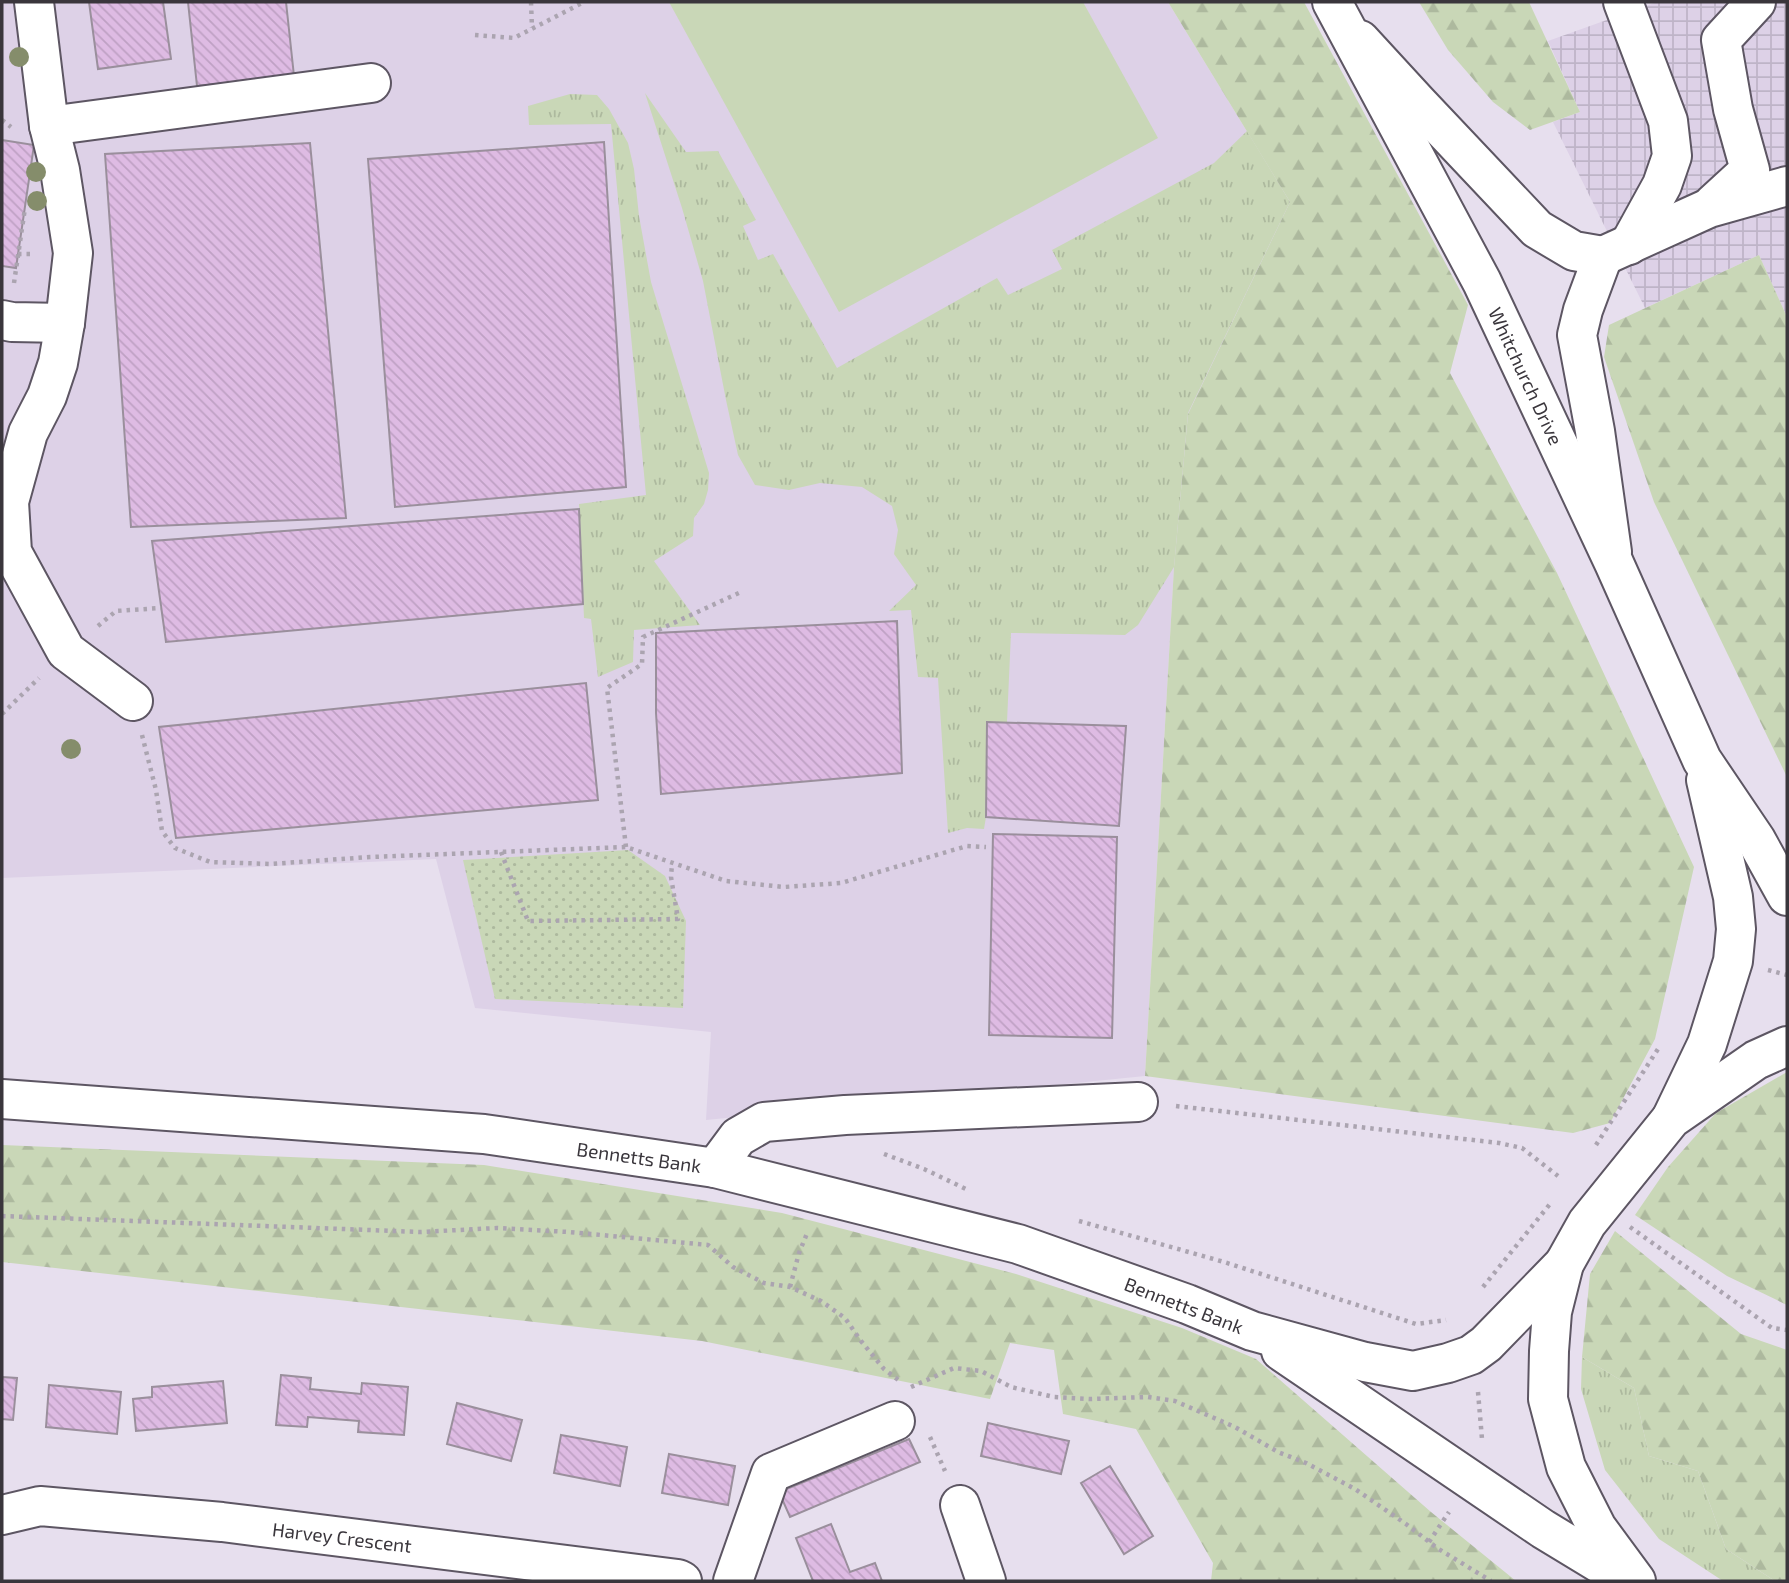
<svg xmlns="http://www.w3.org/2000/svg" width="1789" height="1583" viewBox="0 0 1789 1583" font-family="'Exo 2',sans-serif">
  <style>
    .built { fill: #ddd1e7 }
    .industrial { fill: url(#industrial-grid) }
    .grass { fill: url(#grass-tufts) }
    .forest { fill: url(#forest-firs) }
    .garden { fill: url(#garden-dots) }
    .pitch { fill: #c9d7b7 }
    .building { fill: url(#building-back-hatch); stroke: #9a8f9c; stroke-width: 2 }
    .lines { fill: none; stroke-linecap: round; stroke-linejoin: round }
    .minor-casing { stroke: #5d5663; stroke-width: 42 }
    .major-casing { stroke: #5d5663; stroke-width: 42 }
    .path { stroke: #aba4b0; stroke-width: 4.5; stroke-dasharray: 3.5 5; stroke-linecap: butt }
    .minor { stroke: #fff; stroke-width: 38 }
    .major { stroke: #fff; stroke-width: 38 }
    .tree { fill: #858d6b }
    .labels { text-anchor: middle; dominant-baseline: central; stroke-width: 5; stroke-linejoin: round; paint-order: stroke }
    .street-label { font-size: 19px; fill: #3a363c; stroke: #fff }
  </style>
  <defs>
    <pattern id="industrial-grid" width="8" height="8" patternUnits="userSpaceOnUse" patternTransform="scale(1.75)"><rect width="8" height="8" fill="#ddd1e7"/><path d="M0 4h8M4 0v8" fill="none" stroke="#beb4c7"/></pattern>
    <pattern id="grass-tufts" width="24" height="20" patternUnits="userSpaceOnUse" patternTransform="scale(1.75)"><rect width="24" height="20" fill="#c9d7b7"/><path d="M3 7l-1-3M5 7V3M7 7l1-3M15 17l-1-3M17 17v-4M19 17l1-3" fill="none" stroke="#adb99e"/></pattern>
    <pattern id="forest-firs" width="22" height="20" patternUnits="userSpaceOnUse" patternTransform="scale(1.75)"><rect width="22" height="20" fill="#c9d7b7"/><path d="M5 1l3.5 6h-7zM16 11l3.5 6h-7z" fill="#adb99e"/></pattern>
    <pattern id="garden-dots" width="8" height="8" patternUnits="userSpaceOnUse" patternTransform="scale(1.75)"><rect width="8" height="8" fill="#c9d7b7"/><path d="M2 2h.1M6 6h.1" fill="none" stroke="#adb99e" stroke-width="1.8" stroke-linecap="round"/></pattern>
    <pattern id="building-back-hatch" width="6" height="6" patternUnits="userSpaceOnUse" patternTransform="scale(1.75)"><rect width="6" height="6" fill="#debbe3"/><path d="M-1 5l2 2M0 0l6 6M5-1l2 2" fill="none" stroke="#bfa1c4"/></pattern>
  </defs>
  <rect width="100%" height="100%" fill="#e7dfee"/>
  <polygon class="built" points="2,2 1168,2 1290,202 1188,414 1174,567 1145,1076 706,1120 711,1032 475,1008 436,859 2,878"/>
  <polygon class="industrial" points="1657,2 1787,2 1787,317 1759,255 1645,308 1553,122 1580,112 1548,41"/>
  <g class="grass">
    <polygon points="645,93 686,152 718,151 756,220 743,226 758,260 773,254 837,368 997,278 1008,295 1062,269 1052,250 1214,163 1247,131 1290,202 1188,413 1174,567 1138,625 1125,635 1011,633 1007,722 987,723 986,817 984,829 967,828 948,833 938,678 918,677 911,610 889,611 916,585 894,554 898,530 892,506 862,487 820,483 789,490 755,485 738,455 726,400 703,281 682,208"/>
    <polygon points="570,94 597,95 609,109 628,143 634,169 639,216 651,282 709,473 708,490 704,504 694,518 693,536 654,561 700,625 634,630 633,662 598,677 591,619 584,618 579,504 646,495 611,124 529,125 528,106"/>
    <polygon points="1582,1357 1634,1388 1649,1456 1698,1471 1726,1549 1775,1581 1723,1581 1659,1539 1605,1470 1581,1389"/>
  </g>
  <g class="forest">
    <polygon points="1168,2 1304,2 1468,305 1450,373 1557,573 1694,867 1655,1039 1610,1123 1573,1133 1145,1076 1174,567 1188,414 1290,202"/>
    <polygon points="1419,2 1529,2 1580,112 1530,130 1493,102 1448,50"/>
    <polygon points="1759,255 1787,317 1787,777 1654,502 1604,357 1609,325"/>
    <polygon points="1787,1072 1787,1305 1727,1276 1635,1215 1668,1167 1716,1113"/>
    <polygon points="2,1145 484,1165 782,1213 1016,1274 1182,1328 1256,1359 1431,1512 1516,1581 1211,1581 1213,1563 1136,1429 1063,1414 1054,1350 1010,1343 990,1399 702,1341 2,1262"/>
    <polygon points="1615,1231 1741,1334 1787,1350 1787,1581 1775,1581 1726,1549 1698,1471 1649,1456 1634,1388 1582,1357 1590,1274"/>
  </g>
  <polygon class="garden" points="628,850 665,876 686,921 683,1008 495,999 463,860"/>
  <polygon class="pitch" points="669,2 1083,2 1158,138 839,312"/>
  <g class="building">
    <polygon points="89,2 163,2 171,59 98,69"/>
    <polygon points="188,2 286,2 294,76 197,86"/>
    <polygon points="2,140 34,145 16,268 2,266"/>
    <polygon points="604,142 626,487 395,507 368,159"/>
    <polygon points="310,143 346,518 131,527 105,154"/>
    <polygon points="579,509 583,604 166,642 152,541"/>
    <polygon points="897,621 902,773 661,794 656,713 656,633"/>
    <polygon points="586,683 598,800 176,838 159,727"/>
    <polygon points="987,722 1126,726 1119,826 986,817"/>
    <polygon points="993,834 1117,837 1112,1038 989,1035"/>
    <polygon points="281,1375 311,1378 310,1389 361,1394 362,1383 408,1387 404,1435 358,1432 359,1421 308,1417 307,1427 276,1425"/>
    <polygon points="2,1377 17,1378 13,1420 2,1419"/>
    <polygon points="223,1381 227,1423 136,1431 133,1399 152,1397 152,1387"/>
    <polygon points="49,1385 121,1392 117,1434 46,1427"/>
    <polygon points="457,1403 522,1420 511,1461 447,1444"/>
    <polygon points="988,1423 1069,1441 1061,1474 981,1456"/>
    <polygon points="561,1435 627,1447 620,1486 554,1473"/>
    <polygon points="909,1439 920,1462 790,1517 779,1492"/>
    <polygon points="669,1454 735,1466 728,1505 662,1493"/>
    <polygon points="1110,1466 1153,1536 1124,1554 1081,1483"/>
    <polygon points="831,1524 850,1572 875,1563 882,1581 813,1581 796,1538"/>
  </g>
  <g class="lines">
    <defs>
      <g id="minor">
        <polyline points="34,2 49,126 60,170 73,253 65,323 58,363 47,396 28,433 9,502 12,552 66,651 133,701"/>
        <polyline points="1623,2 1668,121 1672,156 1662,185 1629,245"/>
        <polyline points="1360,40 1417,102 1537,229 1574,251 1603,256 1709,208 1787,186"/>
        <polyline points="49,126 371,83"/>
        <polyline points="1713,204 1750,170 1733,109 1721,40 1756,2"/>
        <polyline points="1603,256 1583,310 1577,335 1595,431 1612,552"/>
        <polyline points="2,320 12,322 65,323"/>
        <polyline points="715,1168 738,1137 764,1122 845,1115 1138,1102"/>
        <polyline points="960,1505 986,1581"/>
        <polyline points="2,1515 40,1506 222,1522 678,1579 682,1581"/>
        <polyline points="733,1581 771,1473 895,1421"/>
      </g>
      <g id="major">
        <polyline points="1332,2 1482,282 1614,563 1702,760 1756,840 1787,896"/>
        <polyline points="2,1099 484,1134 715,1168 1018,1244 1187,1304 1252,1331 1365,1362 1413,1371 1448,1363 1471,1355 1486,1344 1564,1264"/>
        <polyline points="1672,1117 1707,1044 1733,961 1736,929 1733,897 1706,780"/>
        <polyline points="1281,1351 1543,1529 1627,1580"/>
        <polyline points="1636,1581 1597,1528 1566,1467 1548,1399 1549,1351 1552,1312 1564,1264 1587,1223 1671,1119 1756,1060 1787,1046"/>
      </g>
    </defs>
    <use href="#minor" class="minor-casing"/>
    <use href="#major" class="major-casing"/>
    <g class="path">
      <polyline points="531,2 532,28"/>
      <polyline points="475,35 514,38 584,2"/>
      <polyline points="2,120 11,127"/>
      <polyline points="18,254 35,254"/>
      <polyline points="14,283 25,208"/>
      <polyline points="98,626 116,611 161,608"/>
      <polyline points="2,714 39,678"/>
      <polyline points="142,735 156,790 162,831 175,848 210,862 271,864 370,857 626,847 726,881 784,887 841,883 967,846 986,847"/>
      <polyline points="626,847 607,688 642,664 643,637 741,592"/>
      <polyline points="501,852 528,921 678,919 671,877 672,864"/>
      <polyline points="1768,970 1787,975"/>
      <polyline points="1176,1106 1499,1143 1522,1148 1558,1176"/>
      <polyline points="1596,1145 1658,1049"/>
      <polyline points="884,1154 924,1169 966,1189"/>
      <polyline points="2,1216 421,1232 497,1228 569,1232 708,1245 733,1267 764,1283 790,1287 821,1301 845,1318 861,1341 884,1369 901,1382"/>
      <polyline points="1079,1221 1224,1262 1416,1324 1446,1320"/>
      <polyline points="1630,1227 1772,1328 1787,1330"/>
      <polyline points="790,1287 799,1253 808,1231"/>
      <polyline points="1483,1287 1550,1204"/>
      <polyline points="911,1387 954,1368 981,1371 1011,1387 1054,1397 1090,1399 1148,1397 1175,1401 1235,1427 1278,1452 1306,1463 1355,1489 1406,1524 1437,1548 1491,1581"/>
      <polyline points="1478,1392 1482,1439"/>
      <polyline points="930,1437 945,1471"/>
      <polyline points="1429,1542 1449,1512"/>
    </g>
    <use href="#minor" class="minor"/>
    <use href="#major" class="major"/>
  </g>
  <g class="tree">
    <circle cx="19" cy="57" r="10"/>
    <circle cx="36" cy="172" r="10"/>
    <circle cx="37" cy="201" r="10"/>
    <circle cx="71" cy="749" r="10"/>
  </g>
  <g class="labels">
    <g class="street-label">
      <text transform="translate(1526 376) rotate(65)">Whitchurch Drive</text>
      <text transform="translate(639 1157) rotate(8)">Bennetts Bank</text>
      <text transform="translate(1184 1305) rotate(21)">Bennetts Bank</text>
      <text transform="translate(342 1537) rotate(7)">Harvey Crescent</text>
    </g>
  </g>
  <rect width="1789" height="1583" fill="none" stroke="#3a363c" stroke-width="7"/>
</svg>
